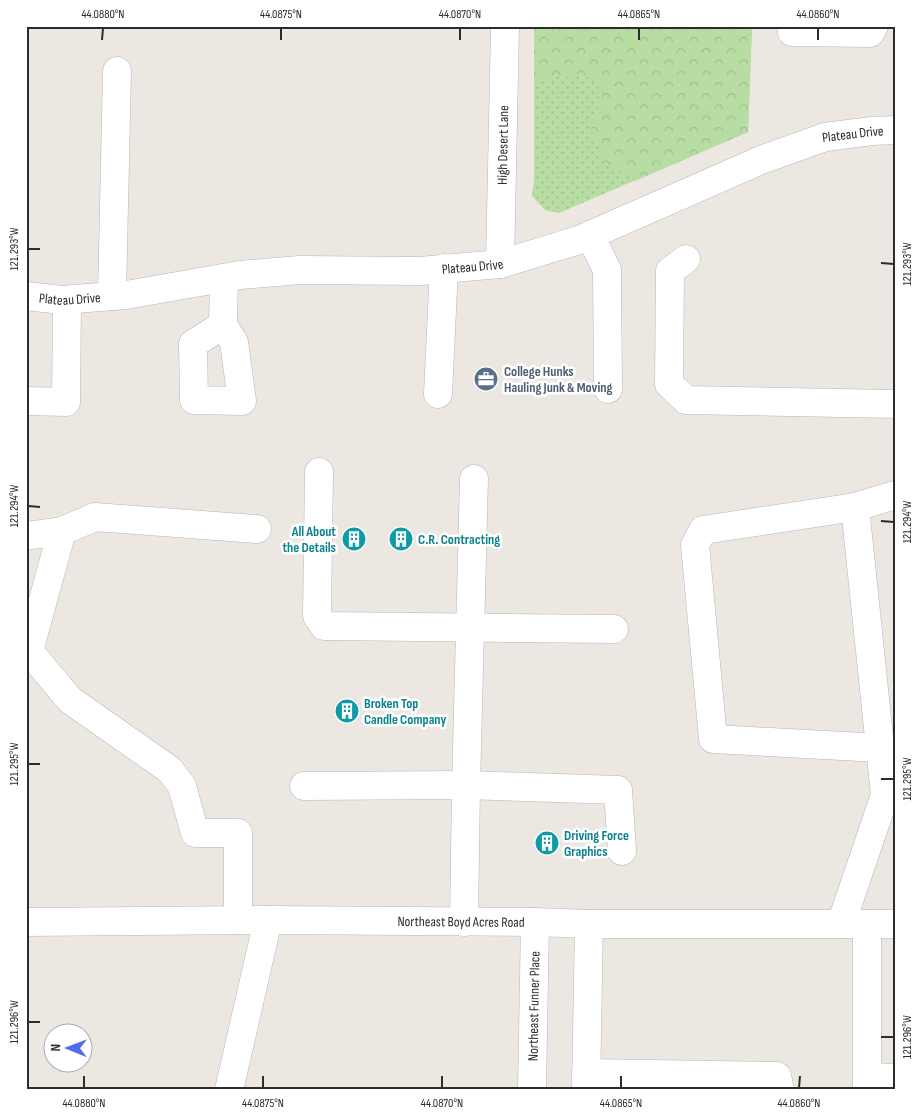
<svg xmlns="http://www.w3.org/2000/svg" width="921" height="1116" viewBox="0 0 921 1116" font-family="'Sofia Sans Condensed',sans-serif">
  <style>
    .grass { fill: url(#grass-dots) }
    .forest { fill: url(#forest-crowns) }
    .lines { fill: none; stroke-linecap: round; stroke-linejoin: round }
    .minor-casing { stroke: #b4b6be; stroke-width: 29 }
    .minor { stroke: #fff; stroke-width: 28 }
    .ticks { fill: none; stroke: #2c2c2c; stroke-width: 2 }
    .labels { text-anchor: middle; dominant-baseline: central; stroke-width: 5; stroke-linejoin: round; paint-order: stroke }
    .street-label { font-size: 14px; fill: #2c2c2c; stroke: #fff }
    .service-label { font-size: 14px; font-weight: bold; fill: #4e5e75; stroke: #fff; text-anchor: start }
    .culture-label { font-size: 14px; font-weight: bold; fill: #0d838f; stroke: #fff; text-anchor: start }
    .neatline { fill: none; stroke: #2c2c2c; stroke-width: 2 }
    .ticks-label { font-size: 12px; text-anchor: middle; fill: #2c2c2c }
  </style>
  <defs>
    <pattern id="grass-dots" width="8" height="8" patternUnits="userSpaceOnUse" patternTransform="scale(1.25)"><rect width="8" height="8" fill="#b7dda2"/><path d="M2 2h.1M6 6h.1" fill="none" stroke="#9ebe8c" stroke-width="1.8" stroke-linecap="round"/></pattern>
    <pattern id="forest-crowns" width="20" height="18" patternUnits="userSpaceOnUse" patternTransform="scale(1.25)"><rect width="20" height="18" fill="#b7dda2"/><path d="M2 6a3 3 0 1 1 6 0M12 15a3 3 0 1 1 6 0" fill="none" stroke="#9ebe8c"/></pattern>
  </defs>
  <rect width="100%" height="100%" fill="#ece7e0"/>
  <polygon class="grass" points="534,26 752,26 748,132 559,213 545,210 532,196 534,181"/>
  <polygon class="forest" points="534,26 752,26 748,132 635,181 606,165 590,127 605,86 581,74 534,80"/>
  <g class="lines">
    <defs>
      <g id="minor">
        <polyline points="793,26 792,32 870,33 874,26"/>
        <polyline points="590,235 607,270 608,389"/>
        <polyline points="686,259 670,271 669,384 686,400 895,404"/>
        <path id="s1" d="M500,264L505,26"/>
        <path id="s2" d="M26,296L62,300L126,295L240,275L300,270L420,271L500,264L579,240L761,160L825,137L872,131L895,130"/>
        <polyline points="112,296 117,71"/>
        <polyline points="223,325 193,344 194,400 242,401 234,342 223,325 224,278"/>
        <polyline points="438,394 444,268"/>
        <polyline points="26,401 66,402 67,300"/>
        <polyline points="319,472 317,616 324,626 614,629"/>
        <polyline points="474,479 466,785 618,790 622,851"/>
        <polyline points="855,507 895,495"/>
        <polyline points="26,536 62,531 95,517 257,529"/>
        <polyline points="29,651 70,700 170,770 182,786 195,833 238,833 238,920"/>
        <polyline points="29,651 62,531"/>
        <polyline points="304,786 466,785 464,922"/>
        <path id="s3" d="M26,922L268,920L535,922L589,924H895"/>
        <polyline points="841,924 885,795 855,507 703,530 695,545 713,739 880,748"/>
        <polyline points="867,924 867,1090"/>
        <polyline points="586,1073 777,1076 780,1090"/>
        <polyline points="868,1077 895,1078"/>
        <polyline points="229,1090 268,920"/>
        <path id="s4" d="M532,1090L535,922"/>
        <polyline points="586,1090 589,924"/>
      </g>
    </defs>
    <use href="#minor" class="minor-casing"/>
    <use href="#minor" class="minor"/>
  </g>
  <path class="ticks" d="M102,40L103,28M281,40V28M460,40V28M639,40V28M818,40V28M28,249H40M881,263L894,264M28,506L40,507M881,521L894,522M28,764H40M881,779H894M28,1022H40M881,1037H894M84,1088V1076M263,1088V1076M442,1088V1076M621,1088V1076M799,1088L800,1076"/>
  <defs>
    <symbol id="office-disc" viewBox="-11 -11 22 22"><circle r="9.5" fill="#5c6f8a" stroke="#fff"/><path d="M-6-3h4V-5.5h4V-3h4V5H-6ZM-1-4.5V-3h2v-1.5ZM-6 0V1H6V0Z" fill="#fff"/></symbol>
    <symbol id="building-disc" viewBox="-11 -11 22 22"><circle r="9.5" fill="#0f9aa8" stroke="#fff"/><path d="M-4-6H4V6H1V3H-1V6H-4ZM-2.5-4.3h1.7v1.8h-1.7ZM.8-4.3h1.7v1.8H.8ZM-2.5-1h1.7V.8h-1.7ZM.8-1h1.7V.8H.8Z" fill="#fff"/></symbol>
  </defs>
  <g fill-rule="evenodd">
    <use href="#office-disc" x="472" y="365" width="28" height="28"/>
    <use href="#building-disc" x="340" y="525" width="28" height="28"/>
    <use href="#building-disc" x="387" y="525" width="28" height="28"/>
    <use href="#building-disc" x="333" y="697" width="28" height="28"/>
    <use href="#building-disc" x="533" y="829" width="28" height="28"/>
  </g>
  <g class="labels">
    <g class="street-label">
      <text stroke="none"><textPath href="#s2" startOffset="854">Plateau Drive</textPath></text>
      <text stroke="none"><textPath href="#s1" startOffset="119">High Desert Lane</textPath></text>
      <text stroke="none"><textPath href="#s2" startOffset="449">Plateau Drive</textPath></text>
      <text stroke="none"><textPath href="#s2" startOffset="44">Plateau Drive</textPath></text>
      <text stroke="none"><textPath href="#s3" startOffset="435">Northeast Boyd Acres Road</textPath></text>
      <text stroke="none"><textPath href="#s4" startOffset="84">Northeast Funner Place</textPath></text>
    </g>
    <g class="service-label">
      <text x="504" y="371">College Hunks<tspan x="504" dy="16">Hauling Junk &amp; Moving</tspan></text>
    </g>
    <g class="culture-label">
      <text x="336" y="531" text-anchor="end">All About<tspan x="336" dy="16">the Details</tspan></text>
      <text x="418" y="539">C.R. Contracting</text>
      <text x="364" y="703">Broken Top<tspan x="364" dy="16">Candle Company</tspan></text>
      <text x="564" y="835">Driving Force<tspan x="564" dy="16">Graphics</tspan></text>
    </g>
  </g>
  <rect width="921" height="1116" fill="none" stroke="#ffffff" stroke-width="55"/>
  <g transform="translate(68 1048) rotate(271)"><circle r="24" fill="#ffffff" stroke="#ababab"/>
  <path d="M0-4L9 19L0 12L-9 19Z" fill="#516ee9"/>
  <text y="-8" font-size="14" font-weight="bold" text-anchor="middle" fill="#2c2c2c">N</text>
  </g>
  <rect x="28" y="28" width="866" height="1060" class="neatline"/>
  <g class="ticks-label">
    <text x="103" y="18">44.0880°N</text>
    <text x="281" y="18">44.0875°N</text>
    <text x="460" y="18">44.0870°N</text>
    <text x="639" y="18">44.0865°N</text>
    <text x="818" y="18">44.0860°N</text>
    <text transform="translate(14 249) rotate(-90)" y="4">121.293°W</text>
    <text transform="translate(907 264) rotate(-90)" y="4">121.293°W</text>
    <text transform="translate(14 506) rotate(-90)" y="4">121.294°W</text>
    <text transform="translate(907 522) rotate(-90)" y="4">121.294°W</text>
    <text transform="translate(14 764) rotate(-90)" y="4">121.295°W</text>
    <text transform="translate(907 779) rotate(-90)" y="4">121.295°W</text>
    <text transform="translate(14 1022) rotate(-90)" y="4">121.296°W</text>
    <text transform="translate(907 1037) rotate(-90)" y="4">121.296°W</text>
    <text x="84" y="1107">44.0880°N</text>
    <text x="263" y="1107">44.0875°N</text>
    <text x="442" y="1107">44.0870°N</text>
    <text x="621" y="1107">44.0865°N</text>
    <text x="799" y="1107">44.0860°N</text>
  </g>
</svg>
